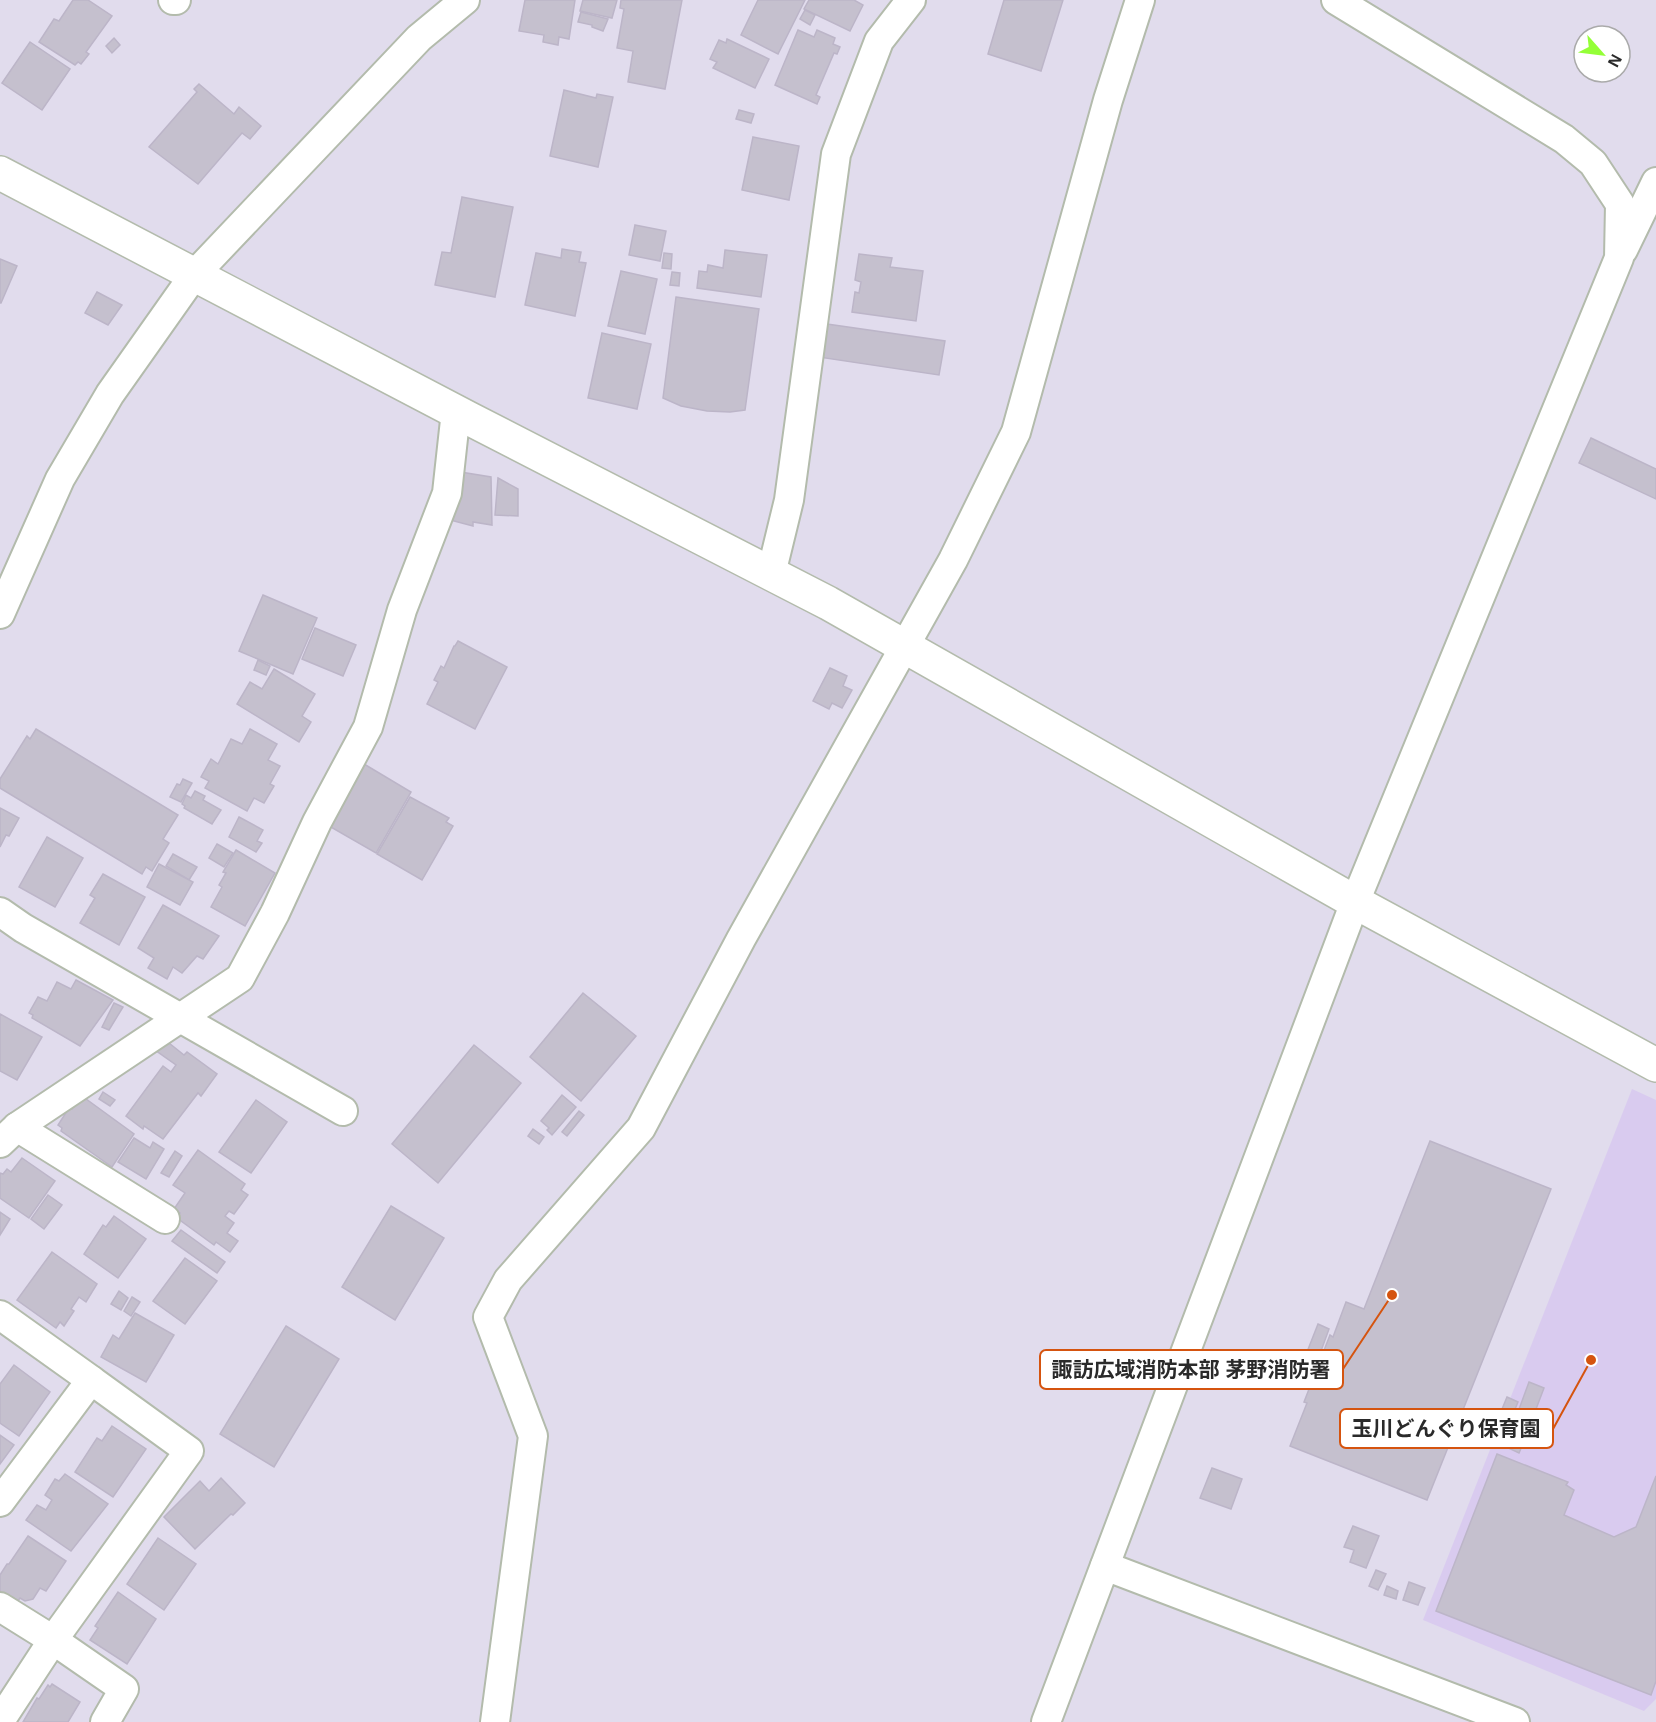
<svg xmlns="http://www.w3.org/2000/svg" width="1656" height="1722" viewBox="0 0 1656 1722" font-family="Arial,'Noto Sans JP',sans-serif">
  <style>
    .education { fill: #d9cbef }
    .building { fill: #c5c0ce; stroke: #bcb5c8; stroke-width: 1.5 }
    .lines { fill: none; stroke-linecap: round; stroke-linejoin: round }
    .street-casing { stroke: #b3bbac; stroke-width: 32 }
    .secondary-casing { stroke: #b3bbac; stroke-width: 36 }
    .street { stroke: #fff; stroke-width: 28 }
    .secondary { stroke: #fff; stroke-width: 33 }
    .leader { fill: none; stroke: #d5540f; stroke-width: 2 }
    .callout-dot { fill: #d5540f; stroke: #fff; stroke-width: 2 }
    .callout { fill: #fff; stroke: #d5540f; stroke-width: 2 }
    .callout-label { font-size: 21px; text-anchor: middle; font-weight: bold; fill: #2a2a2a }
  </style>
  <rect width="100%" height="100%" fill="#e1dced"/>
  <polygon class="education" points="1632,1089 1656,1100 1656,1699 1644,1711 1423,1620"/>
  <g class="building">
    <polygon points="73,0 88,0 112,16 86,52 89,54 81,64 78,62 75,65 39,42 54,19 59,21"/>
    <polygon points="525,0 575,0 569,39 559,37 558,45 543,42 544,35 519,31"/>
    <polygon points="583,0 617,0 612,18 580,11"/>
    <polygon points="621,0 682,0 665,89 628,82 633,51 617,48 624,9 620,8"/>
    <polygon points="758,0 805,0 778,54 741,35"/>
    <polygon points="809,0 854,0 863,5 850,31 804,9"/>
    <polygon points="1004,0 1063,0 1041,71 988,54"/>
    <polygon points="805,10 815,15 810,25 800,19"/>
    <polygon points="581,12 608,19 603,31 592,27 592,25 578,22"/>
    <polygon points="798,30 814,37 817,30 835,38 833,44 840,47 837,54 834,53 816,95 820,97 817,104 775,85"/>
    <polygon points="114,38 120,45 112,53 106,46"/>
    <polygon points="727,39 769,59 755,88 713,68 717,62 710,59 719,40 726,43"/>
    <polygon points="30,42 70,69 42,110 2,83"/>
    <polygon points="199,84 234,114 239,107 261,126 250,139 242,133 198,184 149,147 197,92 194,89"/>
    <polygon points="564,90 596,98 597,94 613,97 598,167 550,156"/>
    <polygon points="739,110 754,114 751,123 736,119"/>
    <polygon points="753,137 799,146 789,200 742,190"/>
    <polygon points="462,197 513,207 495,297 435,285 442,252 451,253"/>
    <polygon points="635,225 666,231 660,261 629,255"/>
    <polygon points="562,249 581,252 579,262 586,263 575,316 525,305 536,253 561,258"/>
    <polygon points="725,250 767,255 761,297 697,288 699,271 707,272 708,265 723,268"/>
    <polygon points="664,253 672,254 671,269 662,268"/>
    <polygon points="859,254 892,258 890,267 923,271 916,321 852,312 855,292 859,293 861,282 855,280"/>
    <polygon points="0,259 17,266 1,303 0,303"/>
    <polygon points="621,271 657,279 645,334 608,326"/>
    <polygon points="672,272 680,273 679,286 670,285"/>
    <polygon points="97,292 122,305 108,325 85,313"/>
    <polygon points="676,297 759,309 745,410 730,412 707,411 681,406 663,398"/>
    <polygon points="813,322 945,341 939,375 805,355"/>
    <polygon points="602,333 651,344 637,409 588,398"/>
    <polygon points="1591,438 1656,469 1656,499 1579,463"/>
    <polygon points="442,469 491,477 492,525 473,522 473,526 435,516"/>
    <polygon points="498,478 518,489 518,516 495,515"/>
    <polygon points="263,595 317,618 293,674 239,651"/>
    <polygon points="315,628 356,645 343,676 302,659"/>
    <polygon points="458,641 507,667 475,729 427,704 438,682 434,680 441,666 444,668 454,646 455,646"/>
    <polygon points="258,660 270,666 266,675 254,670"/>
    <polygon points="830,668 847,676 843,686 852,690 842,708 832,703 829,709 813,701"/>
    <polygon points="274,669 315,694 302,716 311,722 299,742 237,704 250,682 262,689"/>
    <polygon points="36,729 178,815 163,839 169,843 152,871 146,867 142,874 0,788 0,779 27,736 30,739"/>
    <polygon points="250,729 277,744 268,760 280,766 270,784 274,786 264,803 254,798 247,811 205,788 209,781 201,777 211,759 218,764 231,739 242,744"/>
    <polygon points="364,764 411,792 376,853 329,826"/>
    <polygon points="183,779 192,783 181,802 170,797 177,784 180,785"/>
    <polygon points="195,791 205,796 203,800 221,810 212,824 184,808 185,806 182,804 186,795 191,798"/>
    <polygon points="410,797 449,818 446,822 453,826 422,880 377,854"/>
    <polygon points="0,808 19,818 9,836 6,835 0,847"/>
    <polygon points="239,817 263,830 257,841 262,843 256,852 229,837"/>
    <polygon points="47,837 83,858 55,907 19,887"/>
    <polygon points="217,844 233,853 224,867 209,858"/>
    <polygon points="236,850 275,873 245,926 211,907 222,887 219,885 226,873 223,872"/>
    <polygon points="173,854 197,867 189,880 166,866"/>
    <polygon points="159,864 193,882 180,905 147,887"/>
    <polygon points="103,874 145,897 119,945 80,923 95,898 90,895"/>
    <polygon points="163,905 219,936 203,959 197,956 182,973 173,967 167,979 148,968 154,958 138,948"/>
    <polygon points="76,980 113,1000 80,1046 32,1018 33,1015 29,1013 38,997 47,1001 57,982 71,989"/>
    <polygon points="583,993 636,1036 581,1101 530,1057"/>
    <polygon points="114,1003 123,1007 109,1030 102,1027"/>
    <polygon points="0,1014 42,1037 17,1080 0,1071"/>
    <polygon points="164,1039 184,1055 187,1052 217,1074 201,1096 198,1093 163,1139 144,1126 143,1129 126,1116 163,1066 171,1072 176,1065 155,1050"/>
    <polygon points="474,1045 521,1083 438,1183 392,1144"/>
    <polygon points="103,1092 115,1100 110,1106 99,1099"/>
    <polygon points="562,1095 576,1107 552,1135 547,1130 549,1128 541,1121"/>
    <polygon points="82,1096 134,1134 112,1167 61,1131 62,1128 58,1125 69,1108 72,1109"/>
    <polygon points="256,1100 287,1122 251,1173 219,1152"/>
    <polygon points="579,1111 584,1115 567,1136 562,1132"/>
    <polygon points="533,1129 544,1137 539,1144 528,1136"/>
    <polygon points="134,1138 150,1148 153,1142 164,1149 146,1179 118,1162"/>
    <polygon points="1430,1141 1551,1189 1427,1500 1290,1446 1307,1403 1304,1402 1330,1335 1333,1337 1346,1302 1364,1309"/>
    <polygon points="198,1150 245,1184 241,1190 248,1195 234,1214 229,1211 225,1216 234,1223 227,1233 238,1241 230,1252 216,1242 214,1245 177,1218 180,1213 174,1209 185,1193 173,1185"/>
    <polygon points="175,1151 182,1156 169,1177 161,1173"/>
    <polygon points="22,1158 55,1181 29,1218 0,1198 0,1173 3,1174 7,1169 11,1172"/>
    <polygon points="48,1195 62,1205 44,1229 31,1219"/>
    <polygon points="391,1206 444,1238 395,1320 342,1287"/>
    <polygon points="0,1212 10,1219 0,1235"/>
    <polygon points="114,1216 146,1239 118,1278 84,1254 103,1225 106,1227"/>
    <polygon points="181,1230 225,1262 217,1273 172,1241"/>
    <polygon points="52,1252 97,1284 86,1302 79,1297 71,1309 74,1311 64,1326 60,1322 56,1328 17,1300"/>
    <polygon points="185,1258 217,1281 185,1324 153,1301"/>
    <polygon points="119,1291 128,1298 121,1310 111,1304"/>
    <polygon points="132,1297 140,1302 131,1316 124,1311"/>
    <polygon points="135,1313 174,1335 146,1382 101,1357 113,1335 119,1339"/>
    <polygon points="1318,1324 1329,1329 1317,1362 1305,1357"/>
    <polygon points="286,1326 339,1359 274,1467 220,1434"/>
    <polygon points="14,1365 50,1392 19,1436 0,1423 0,1384"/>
    <polygon points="1529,1382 1544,1388 1533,1417 1518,1412"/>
    <polygon points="1507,1397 1518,1402 1506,1431 1495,1426"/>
    <polygon points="1518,1413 1533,1420 1519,1453 1504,1446"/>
    <polygon points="112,1426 146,1449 113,1497 75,1472 97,1438 102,1441"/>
    <polygon points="0,1435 14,1445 0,1464"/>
    <polygon points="1497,1454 1568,1482 1566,1485 1574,1490 1564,1515 1614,1537 1636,1527 1656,1476 1656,1681 1651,1695 1436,1611"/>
    <polygon points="1212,1468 1242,1479 1231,1509 1200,1498"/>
    <polygon points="65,1474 108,1504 71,1551 26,1520 37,1505 46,1510 52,1500 45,1495 55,1479 59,1481"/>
    <polygon points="221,1478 245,1503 233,1515 231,1514 195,1549 164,1517 200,1481 209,1491"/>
    <polygon points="1353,1526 1379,1536 1366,1568 1350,1562 1354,1550 1344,1547"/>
    <polygon points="28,1536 66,1561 46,1591 40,1588 33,1599 25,1601 20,1598 15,1605 0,1596 0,1575 7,1564 9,1564"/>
    <polygon points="158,1538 196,1564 164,1610 127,1584"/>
    <polygon points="1376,1570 1386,1574 1378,1590 1369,1586"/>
    <polygon points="1409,1582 1425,1588 1418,1605 1403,1600"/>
    <polygon points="1387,1586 1398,1591 1396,1599 1384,1595"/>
    <polygon points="118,1592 156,1619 127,1664 90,1640 98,1628 95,1626"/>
    <polygon points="52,1684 80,1702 68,1722 23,1722 37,1698 39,1699 48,1685 50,1687"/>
  </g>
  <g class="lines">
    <defs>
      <g id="street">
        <polyline points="173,0 176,0"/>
        <polyline points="1623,250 1656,182"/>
        <polyline points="771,574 789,500 836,154 879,41 911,0"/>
        <polyline points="0,614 60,479 110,394 194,275 419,38 465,0"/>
        <polyline points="0,912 23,928 343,1111"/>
        <polyline points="17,1127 165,1219"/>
        <polyline points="0,1143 17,1127 240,978 275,913 317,822 368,727 402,610 447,493 456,411"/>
        <polyline points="0,1315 91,1380"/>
        <polyline points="0,1502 91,1380 189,1451 53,1640 0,1721"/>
        <polyline points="1105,1566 1515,1722"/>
        <polyline points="0,1607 53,1640 124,1689 105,1722"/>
        <polyline points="495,1722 533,1436 488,1317 508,1280 641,1128 741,939 953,560 1016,432 1108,100 1140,0"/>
        <polyline points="1046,1722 1355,902 1619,258 1620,204 1593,163 1564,139 1336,0"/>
      </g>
      <polyline id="secondary" points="0,173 470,419 828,603 1355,902 1656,1065"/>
    </defs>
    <use href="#street" class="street-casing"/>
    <use href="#secondary" class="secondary-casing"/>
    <use href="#street" class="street"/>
    <use href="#secondary" class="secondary"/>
  </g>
  <path class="leader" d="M1392 1295L1343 1369M1591 1360L1553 1429"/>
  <g class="callout-dot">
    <circle cx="1392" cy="1295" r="6"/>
    <circle cx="1591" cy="1360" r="6"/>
  </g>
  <g class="callout">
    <rect x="1040" y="1350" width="303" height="39" rx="6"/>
    <rect x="1340" y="1409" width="213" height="39" rx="6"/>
  </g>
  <g class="callout-label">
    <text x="1191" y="1377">諏訪広域消防本部 茅野消防署</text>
    <text x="1446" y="1436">玉川どんぐり保育園</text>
  </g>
  <g transform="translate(1602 54) rotate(118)"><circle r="28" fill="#ffffff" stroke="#aaaaaa" stroke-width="1.5"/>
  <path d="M0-4.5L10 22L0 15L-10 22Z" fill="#94ff37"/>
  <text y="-9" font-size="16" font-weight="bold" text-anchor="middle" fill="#2a2a2a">N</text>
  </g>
</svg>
